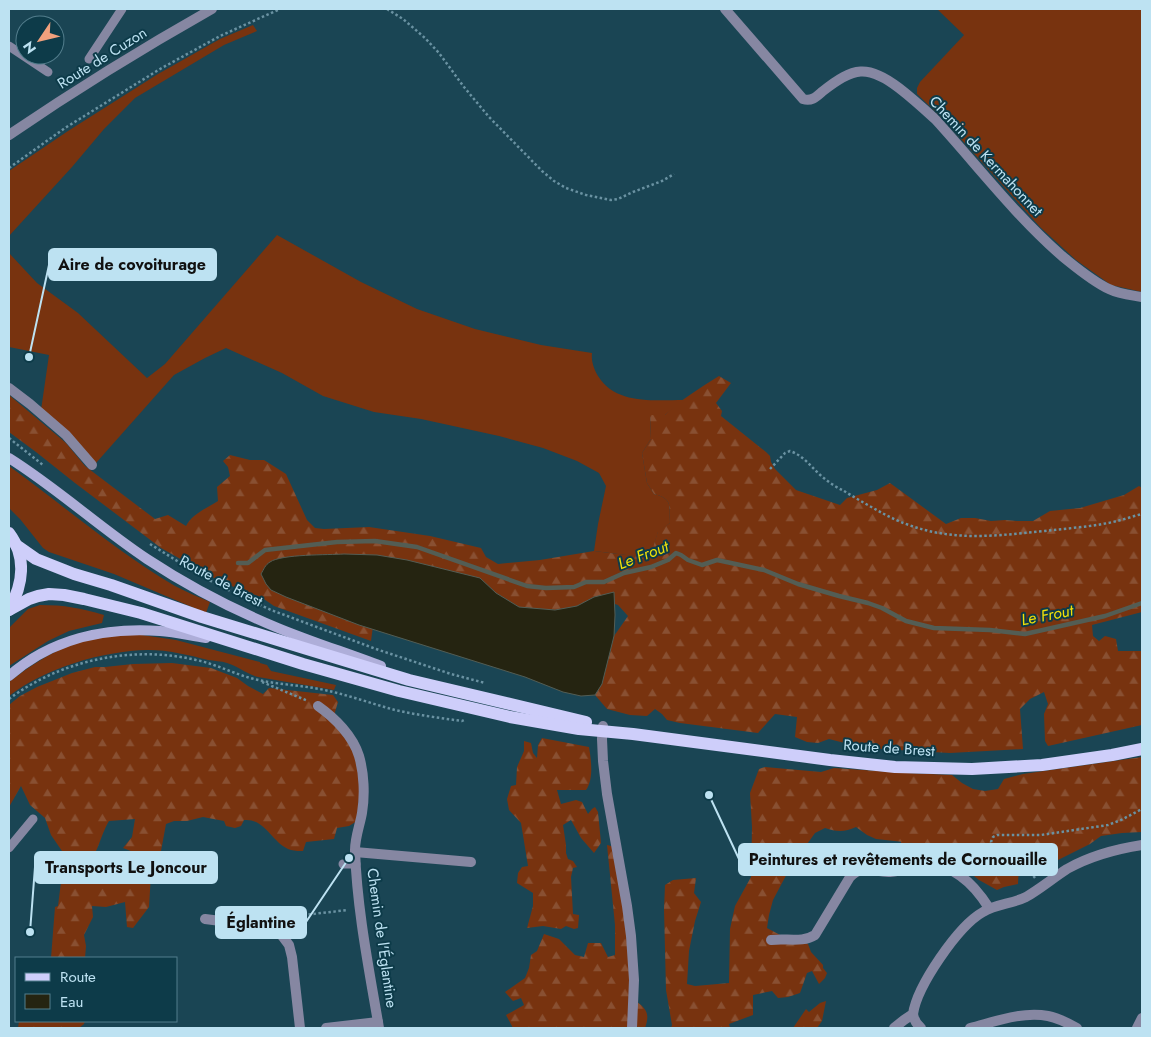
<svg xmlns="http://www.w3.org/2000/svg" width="1151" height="1037" viewBox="0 0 1151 1037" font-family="Jost,sans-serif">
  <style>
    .grass { fill: #78330f }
    .forest { fill: url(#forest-firs) }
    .water { fill: #252411; stroke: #535d54 }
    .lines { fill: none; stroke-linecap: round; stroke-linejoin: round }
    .stream { stroke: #535d54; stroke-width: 4.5 }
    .path { stroke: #6a92a2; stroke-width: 2.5; stroke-dasharray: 2.5 2.5; stroke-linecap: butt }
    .lane { stroke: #8687a2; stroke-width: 9 }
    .street { stroke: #8687a2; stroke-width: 10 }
    .secondary { stroke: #aeaed9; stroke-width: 10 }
    .primary { stroke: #cecefa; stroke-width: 12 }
    .labels { text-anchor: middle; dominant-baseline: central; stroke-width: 4; stroke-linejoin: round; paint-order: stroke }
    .street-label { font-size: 15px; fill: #bde2f2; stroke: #0d3b49 }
    .water-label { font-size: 16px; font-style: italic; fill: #f0e009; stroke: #0d3b49 }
    .leader { fill: none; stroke: #bde2f2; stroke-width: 2 }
    .callout-dot { fill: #bde2f2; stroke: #0d3b49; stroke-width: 2 }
    .callout { fill: #bde2f2; stroke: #bde2f2; stroke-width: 2 }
    .callout-label { font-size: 16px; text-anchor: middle; font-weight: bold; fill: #111 }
  </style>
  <defs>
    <pattern id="forest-firs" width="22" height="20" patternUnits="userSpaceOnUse" patternTransform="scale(1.25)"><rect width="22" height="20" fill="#78330f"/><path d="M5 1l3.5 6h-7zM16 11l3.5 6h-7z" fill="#895032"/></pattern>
  </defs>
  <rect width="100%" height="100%" fill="#1a4554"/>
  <g class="grass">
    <polygon points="937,9 1142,9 1142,292 1111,285 1076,260 1040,227 943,119 917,94 917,88 920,82 964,35"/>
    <polygon points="253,25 257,31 224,45 135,98 104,129 72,167 9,236 9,171 68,131 158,74 220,39"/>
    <path d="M277,235L361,282L417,309L475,329L541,345L592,353C591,361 594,369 598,376C616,405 654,400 684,400L671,410L665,415H650L651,439L642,453L647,483L654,494C673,499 669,505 670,523L658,532L650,558L594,551L598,524L606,486L599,473L577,461L543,448L499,436L421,419L374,412L323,396L282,373L226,348L205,358L174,375L96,463L41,410L49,355L9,347V253L37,283L78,313L147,378L165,364Z"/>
    <path d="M9,466C64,506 116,551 175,586C186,592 199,597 210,602L206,613L114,574L49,552L43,548L20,519L9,508Z"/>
    <path d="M40,605C65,605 80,608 104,615L102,623L69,631L48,641L9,666V628L28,609Z"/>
    <path d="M113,635H142L176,640L260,662V663L267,665L271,671L336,685L334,690L258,677C247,674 237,666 227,663C221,661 214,661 208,660C189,655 168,650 148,650C102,651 45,668 9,696V682C29,667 50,652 74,644C86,639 100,638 113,635Z"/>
    <path d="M901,841C921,843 942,848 958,861C963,865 966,869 970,873C962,870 956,864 948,862C937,857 924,854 912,857C905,858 900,861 892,862L890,859H901Z"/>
  </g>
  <g class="forest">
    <path d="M719,376L731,383L716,403L722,411L721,416L766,452L770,456L771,462L775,469L796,490L840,505L847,498L877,490L890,483L946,524L961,518H975L991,521L1005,520L1017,521H1033L1050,511L1080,508L1124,495L1139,486L1142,488V612L1092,625L1093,636L1099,641L1105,636L1116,639L1118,651H1142V725L1048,746L1045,741L1044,714L1048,704L1044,692L1030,699L1020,709L1023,749L950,753L864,748L829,739L818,743L807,742L795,737L797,717L775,714L758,733L680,723L667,720L662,714L655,709L647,716L630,715L607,709L595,695L602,684L614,636L628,616L618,605L594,597L577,606L555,610L519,607L496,593L480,578L373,626L371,641L274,606L261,597L221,582L161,548L75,483L36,452L9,432V395L66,443L85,466L155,519L168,515L186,526C192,514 207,508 218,501L217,487L230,476L228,467L223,461L230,455L250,460H264L286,474L307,520L315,528L324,529L369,527L430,536L481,548L486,557L498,564L540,560L594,551L650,558L658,531L670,523C669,505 673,499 654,494L647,483L642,453L651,439L650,415H665C680,400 700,388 719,376Z"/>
    <path d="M172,663L211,668L237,678L248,686L263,694L269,688L333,695L338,702L335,712L336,725L349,741L357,759L360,787L357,821L349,826L337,828L334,839L306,842L303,851C300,851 295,851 291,850C272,844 266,818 244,820L241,826L235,828L226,826L224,821L203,817L187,821H174L166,824L161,851L152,859L123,848L132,837L135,819L109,821C93,849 103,864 61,867L62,851L51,835L45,818L30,805L21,786L9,807V705L20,696L37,687L72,673L95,667H105L133,664Z"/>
    <path d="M542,738L589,747C591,759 594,779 586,790H557L561,804L576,800L582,802L588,814L592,809L595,807L598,812L601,843L594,853L581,838L571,820L563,825L566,845V853L568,859L573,861L577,867L573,868L571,877L573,914L579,915L578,928L574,929L566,926L561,929L543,926L527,928L533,906V893L517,883L518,873L522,867L528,866L521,823L509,810L507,799L511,786L516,785L517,767L524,751V741L531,743L533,753L537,758L538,745Z"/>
    <path d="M1142,757V832L1122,833L1101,836L1090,844L1056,861L1040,874L1034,870L1037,862L1031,857C1018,865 1019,871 1018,884L1004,887L997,890L979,880L970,873L958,861L944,852L922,844L876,839L867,835L856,827C845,832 837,832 825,828L815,833L790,868L773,900L769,915L767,928L782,936L808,944L811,952L823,965V968L827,973L825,978L819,984L812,971L807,973L800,993L788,997L778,998L772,991L753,995V1015L729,1024L730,1028H671L672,1025L666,990L664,909L665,885L673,880L696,878L694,893L701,902L695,921L689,951L687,984L695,986L729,983L730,929L735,906L751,877L752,827L750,793L759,769L765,767L821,772L834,768L907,773L952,775L962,783L973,789L985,791L998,789L1004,779L1023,774Z"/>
    <path d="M607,845L615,847L627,918L632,998C645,1008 651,1011 645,1028H513L506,1015L524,1005L521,998L513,1001L505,992L525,978L529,968L531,955L537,951L544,934L559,939L575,955L584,957L588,943H601L608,957L615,955V925Z"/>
    <path d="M139,862L151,874L149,907L133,928L127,927L125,902L106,907L92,906L93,917L84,935L86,946L85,958H51L55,907L58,906L62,874C89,872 113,867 139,862Z"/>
    <polygon points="826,1001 822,1021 817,1028 793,1028 806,1009 809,1012 820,1003"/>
    <polygon points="19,1021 85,1021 84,1024 79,1028 18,1028"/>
  </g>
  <path class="water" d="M344,554L377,555L407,560L480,578L496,593L519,607L555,610L577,606L594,597L614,592L615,615L614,636L602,684L595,695L581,696L563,692L525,677L359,625L286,597L271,590L266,584L261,574C264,569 265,565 270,562C281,554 329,555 344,554Z"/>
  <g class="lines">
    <polyline class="stream" points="238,563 248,563 265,550 337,542 375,541 417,547 527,586 546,588 574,587 586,582 604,582 624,573 651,567 668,560 676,553 681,555 688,560 702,565 717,560 764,570 798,584 839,596 868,603 882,608 906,621 934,628 990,630 1025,634 1105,616 1142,603"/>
    <g class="path">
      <polyline points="387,9 403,19 425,38 439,53 464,87 489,117 542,171 554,181 566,188 586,195 611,200 618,199 633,192 662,181 674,174"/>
      <polyline points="9,168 65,128 160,69 220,36 280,9"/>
      <polyline points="9,438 43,465"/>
      <path d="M770,469L785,453L790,451C805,456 813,470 825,479C831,484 838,488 844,491C857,499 871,507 884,514C939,543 985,537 1045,531C1068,528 1093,527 1117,521C1125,519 1134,516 1142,514"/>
      <polyline points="150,544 198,574 224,588 271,610 376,649 451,674 485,683"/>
      <polyline points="262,682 308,701"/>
      <path d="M9,699C61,660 133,645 196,660C216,664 234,674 254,679C278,685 304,685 329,691C351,696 373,704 395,710C417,715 440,718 462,721L464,720"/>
      <path d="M1035,878L1024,864L1014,862C1005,849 996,861 991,842L993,837L997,835H1041L1108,825L1121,820L1142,809"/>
      <polyline points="286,923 295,916 348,910"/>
    </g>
    <g class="lane">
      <polyline points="9,46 48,72"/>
      <polyline points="89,59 122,9"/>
      <polyline points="9,848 33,819"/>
      <polyline points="343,864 356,864"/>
    </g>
    <g class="street">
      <path d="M725,9L803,99C812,102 817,96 823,91C853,67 868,64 899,88C912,98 923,108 935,119C977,165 1015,215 1062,256C1077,268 1092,281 1109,289C1119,294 1131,295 1142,297"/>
      <path d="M9,135C75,90 143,48 212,9"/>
      <polyline points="9,388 30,404 66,435 92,465"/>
      <path d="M318,706C335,718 353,736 359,756C364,773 365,795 362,813C360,825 355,837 355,850C357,910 369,969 379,1028"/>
      <polyline points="603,726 602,739 603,761 607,794 627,906 631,936 634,980 632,1028"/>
      <polyline points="355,852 471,862"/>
      <polyline points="205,919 229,922 277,930 283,937 289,945 292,957 300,1028"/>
      <path d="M771,940C786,938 803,943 815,935L850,877C863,863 875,873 890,872C901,871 911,867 921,865C952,862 974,884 989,908"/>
      <path d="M913,1014C914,1020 916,1024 921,1028"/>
      <polyline points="326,1028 378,1022"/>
      <path d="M894,1028L904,1020L913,1014C917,986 958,926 983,912C996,904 1012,904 1026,897C1040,889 1053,878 1067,869C1090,856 1116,849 1142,845"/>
      <path d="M970,1028C994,1022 1022,1011 1048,1016C1059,1018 1068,1023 1077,1028"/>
      <polyline points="1137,1028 1142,1018"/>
    </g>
    <g class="secondary">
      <path d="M9,458C57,488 99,527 147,559C188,586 232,609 278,628C312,642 347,653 381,666"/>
      <path d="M9,676C51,639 105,627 160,631C176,632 191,636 206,638"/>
    </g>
    <g class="primary">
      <path d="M9,533C27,557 23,585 9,610"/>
      <polyline points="16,545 36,559 74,574 111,585 202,617 307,649 409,680 586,722"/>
      <polyline points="9,610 29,599 38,596 49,594 64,595 84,599 141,613 303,664 399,691 510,717 579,729 633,734 830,760 895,767 972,769 1042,765 1112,755 1142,749"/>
    </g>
  </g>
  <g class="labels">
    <g class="street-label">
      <text transform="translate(102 58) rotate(-32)">Route de Cuzon</text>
      <text transform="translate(986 156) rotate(47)">Chemin de Kermahonnet</text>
      <text transform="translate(221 581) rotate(28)">Route de Brest</text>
      <text transform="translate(889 748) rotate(4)">Route de Brest</text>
      <text transform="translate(382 938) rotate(82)">Chemin de l'Églantine</text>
    </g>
    <g class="water-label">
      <text transform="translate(643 555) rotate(-21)">Le Frout</text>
      <text transform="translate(1047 615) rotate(-11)">Le Frout</text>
    </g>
  </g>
  <path class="leader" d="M29 357L49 265M709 795L739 859M30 932L35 867M349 858L306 922"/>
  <g class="callout-dot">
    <circle cx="29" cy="357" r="5"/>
    <circle cx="709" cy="795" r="5"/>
    <circle cx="30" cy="932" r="5"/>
    <circle cx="349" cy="858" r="5"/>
  </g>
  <g class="callout">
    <rect x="49" y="249" width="167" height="31" rx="5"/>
    <rect x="739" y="844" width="318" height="31" rx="5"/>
    <rect x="35" y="852" width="182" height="31" rx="5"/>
    <rect x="216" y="907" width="90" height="31" rx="5"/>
  </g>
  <g class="callout-label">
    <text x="132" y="270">Aire de covoiturage</text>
    <text x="898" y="865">Peintures et revêtements de Cornouaille</text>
    <text x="126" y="873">Transports Le Joncour</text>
    <text x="261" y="928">Églantine</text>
  </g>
  <rect width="1151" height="1037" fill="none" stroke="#bde2f2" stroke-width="20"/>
  <rect x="15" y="957" width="162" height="65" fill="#0d3b49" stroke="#537e8d"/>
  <rect x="25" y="973" width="25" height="8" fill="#cecefa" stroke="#537e8d"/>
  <text x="60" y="982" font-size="15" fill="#bde2f2">Route</text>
  <rect x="25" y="994" width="25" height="15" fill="#252411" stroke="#537e8d"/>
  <text x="60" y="1007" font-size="15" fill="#bde2f2">Eau</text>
  <g transform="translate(40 40) rotate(235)"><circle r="24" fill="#0d3b49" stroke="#537e8d"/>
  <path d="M0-4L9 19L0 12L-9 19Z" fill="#f1a17d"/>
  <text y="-8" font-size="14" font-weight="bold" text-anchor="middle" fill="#bde2f2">N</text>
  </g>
</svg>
